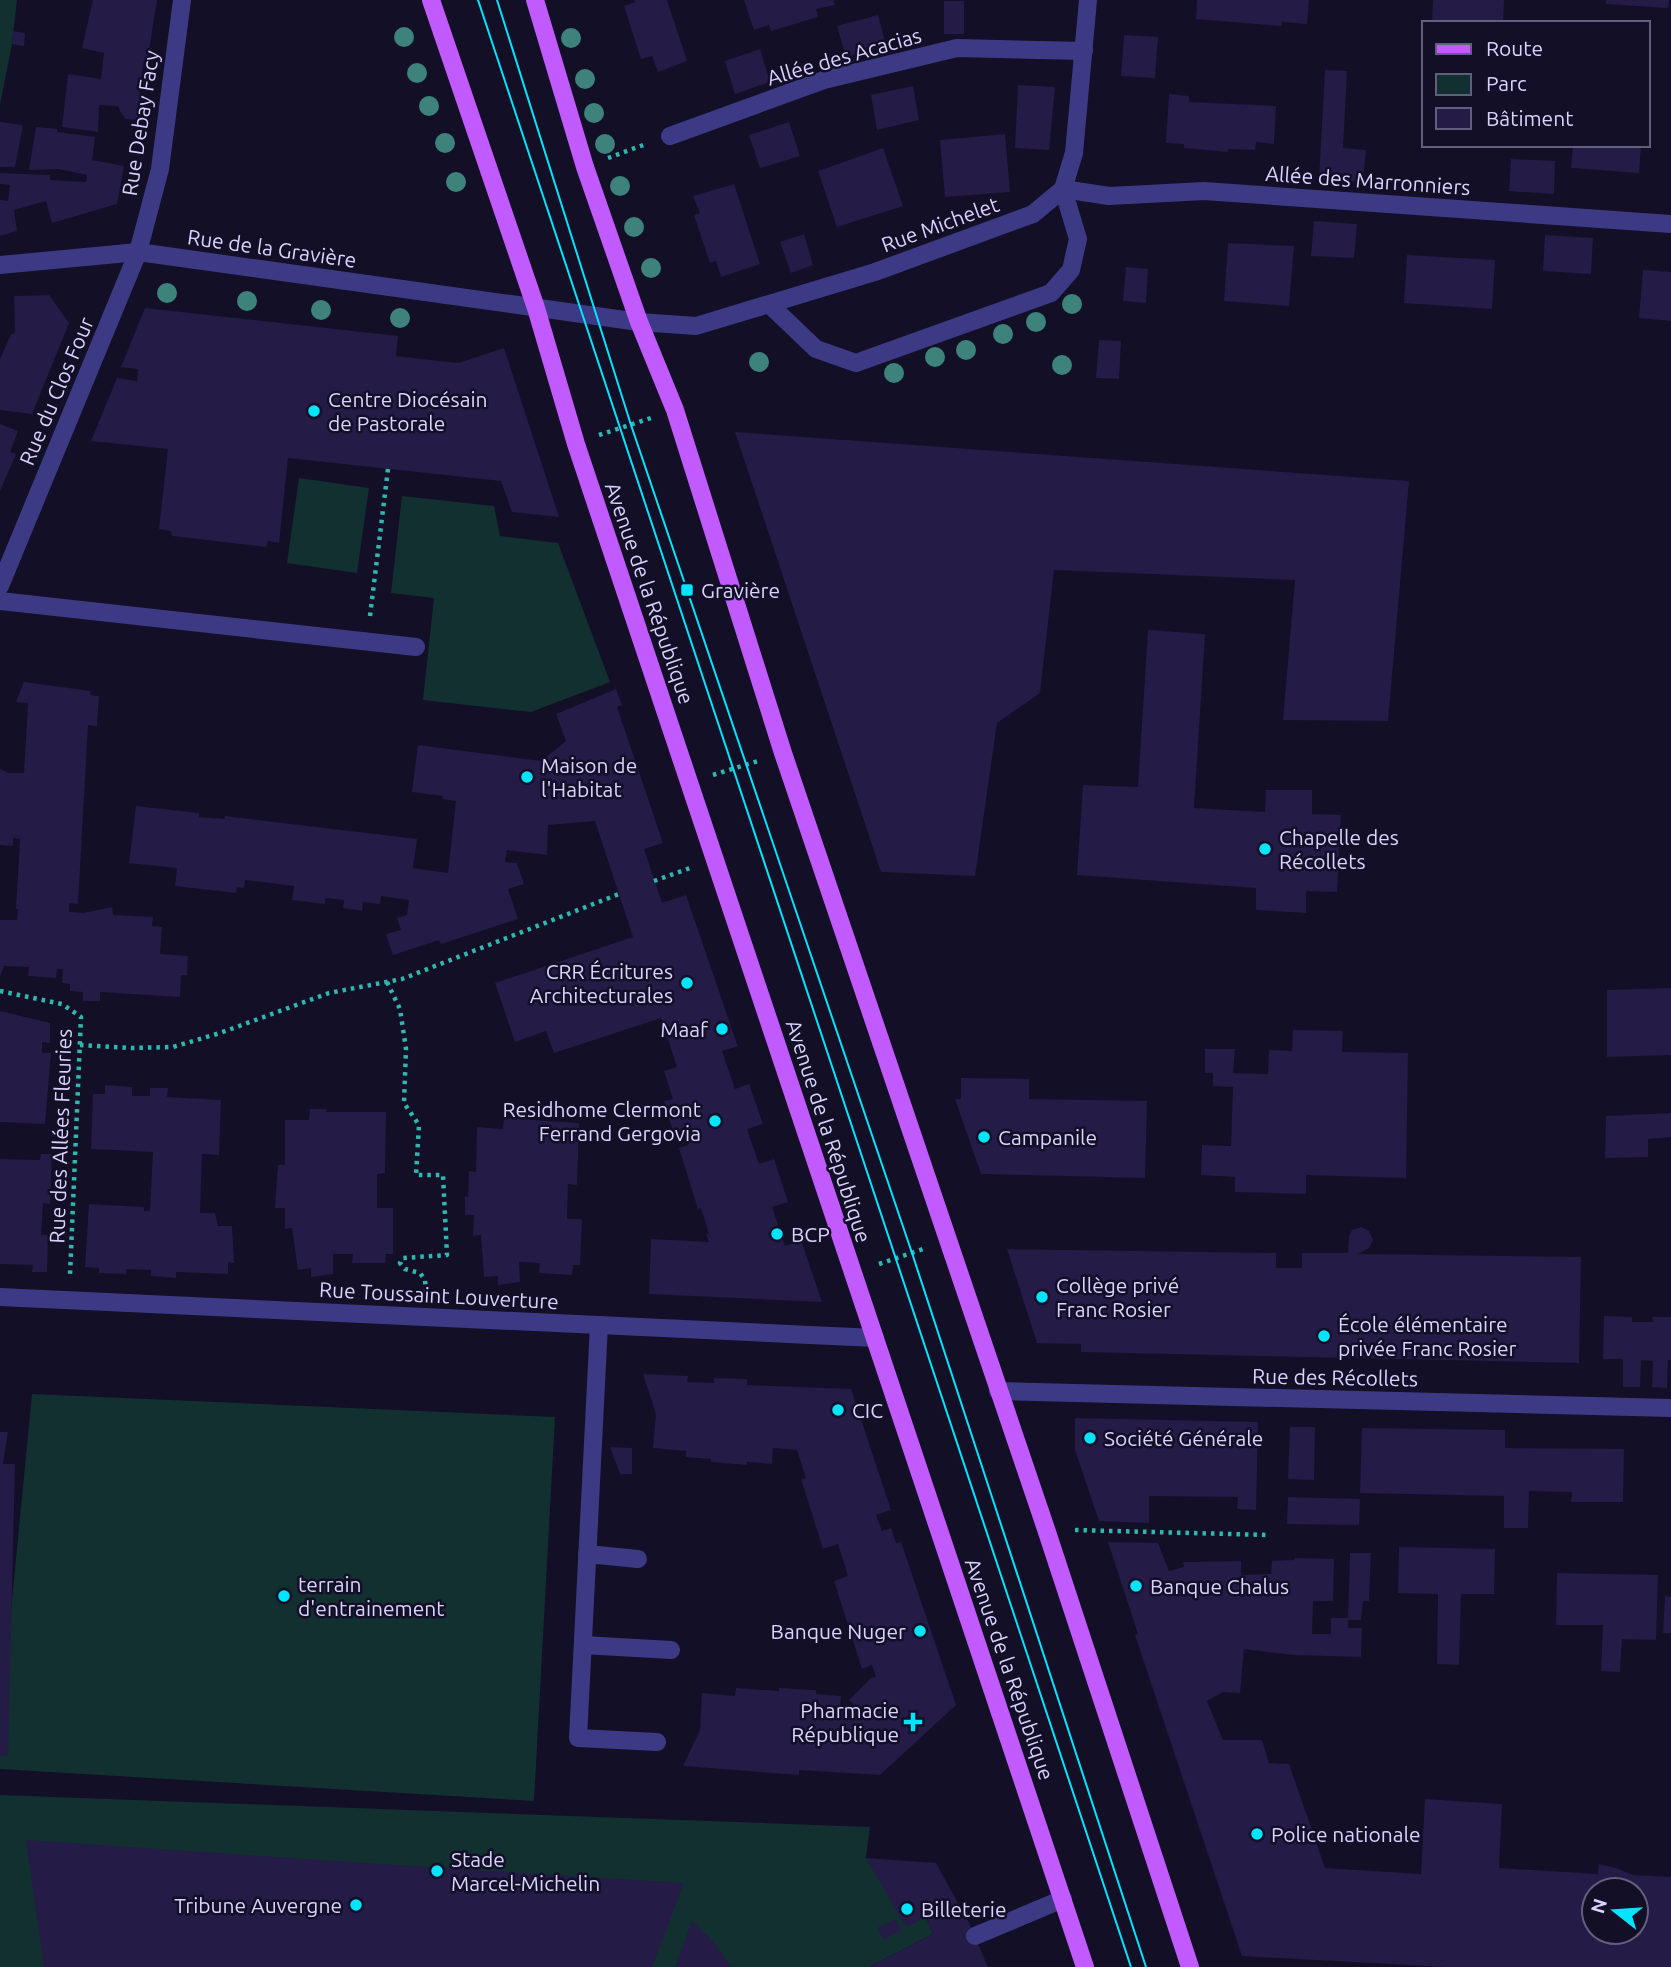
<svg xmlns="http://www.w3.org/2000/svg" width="1671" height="1967" viewBox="0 0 1671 1967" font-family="Ubuntu,sans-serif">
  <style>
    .green { fill: #12302f }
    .building { fill: #241b47; fill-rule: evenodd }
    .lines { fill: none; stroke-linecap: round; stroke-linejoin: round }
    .path { stroke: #2fb8b0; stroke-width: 4.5; stroke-dasharray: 3.5 5; stroke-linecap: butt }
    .minor { stroke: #3d3a85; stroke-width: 18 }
    .major { stroke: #c25bff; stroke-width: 18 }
    .tram { stroke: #00e5ff; stroke-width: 2 }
    .tree { fill: #3d827b }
    .poi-dot { fill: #00e5ff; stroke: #130f26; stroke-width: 2.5 }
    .labels { text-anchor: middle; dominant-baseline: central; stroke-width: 5; stroke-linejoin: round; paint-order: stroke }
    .street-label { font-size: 21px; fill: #d9d4ff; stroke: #130f26 }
    .poi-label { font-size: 21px; fill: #d9d4ff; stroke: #130f26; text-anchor: start }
  </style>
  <rect width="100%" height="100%" fill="#130f26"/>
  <g class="green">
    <polygon points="0,0 17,0 12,44 0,105"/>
    <polygon points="299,478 369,488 357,573 287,563"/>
    <polygon points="402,496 494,506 500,536 558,543 610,682 531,712 423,700 434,598 391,593"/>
    <polygon points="32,1394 555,1417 534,1801 0,1769 0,1724"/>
    <polygon points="0,1795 870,1827 866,1858 883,1884 926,1917 933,1934 869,1967 0,1967"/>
  </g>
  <g class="building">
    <polygon points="93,0 157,0 147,62 144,61 140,85 139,120 126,119 121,113 118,106 99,105 98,132 62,127 68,74 101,79 104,53 82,48"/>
    <polygon points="634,0 667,0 687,61 658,72 652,56 641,59 624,6 635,2"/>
    <polygon points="744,0 833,0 835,5 816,9 818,17 771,31 769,25 754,30"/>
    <polygon points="1197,0 1309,0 1307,24 1282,22 1282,26 1196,19"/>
    <polygon points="1433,0 1504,0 1503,23 1432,23"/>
    <polygon points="1606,0 1669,0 1668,8 1606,4"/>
    <rect x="944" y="1" width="20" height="33"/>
    <polygon points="878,15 886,45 846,57 837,26"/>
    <polygon points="13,31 25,33 24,46 12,44"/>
    <polygon points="1124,35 1158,37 1155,78 1121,76"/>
    <polygon points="760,49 770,82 735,94 725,61"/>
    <polygon points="1325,70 1347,71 1343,148 1366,150 1363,182 1319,180"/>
    <polygon points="1018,85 1055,87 1049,150 1015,148"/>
    <polygon points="913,86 919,120 877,130 871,95"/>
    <polygon points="1169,94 1189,96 1189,102 1276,106 1274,144 1256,142 1255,150 1228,149 1228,152 1184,148 1184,144 1166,143"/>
    <polygon points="0,122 23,125 15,167 0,167"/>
    <polygon points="789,122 800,156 760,168 749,135"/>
    <polygon points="36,127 57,129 57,132 95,137 92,160 124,166 117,204 52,223 46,201 14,210 17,231 0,236 0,200 8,201 10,185 0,184 0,173 50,175 50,180 86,182 87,175 59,169 29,170"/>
    <polygon points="1005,134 1010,192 945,197 940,140"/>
    <polygon points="1573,145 1641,145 1639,173 1571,168"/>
    <polygon points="883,148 903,206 837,227 818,171"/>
    <polygon points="1511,159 1555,161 1554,194 1509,191"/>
    <polygon points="734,184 760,264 721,277 716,261 710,263 694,215 700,213 693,196"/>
    <polygon points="1314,221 1357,224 1354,258 1311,256"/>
    <polygon points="804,234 813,265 791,273 780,242"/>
    <polygon points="1545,235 1593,238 1591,274 1543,271"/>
    <polygon points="1228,243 1294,246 1289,306 1224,301"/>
    <polygon points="1407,255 1495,260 1492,309 1404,303"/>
    <polygon points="1126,267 1148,269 1146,303 1123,301"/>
    <polygon points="1643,270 1671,272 1671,321 1639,318"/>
    <polygon points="49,295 69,323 32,414 0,410 0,359 11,334 15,333 14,296"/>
    <polygon points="145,308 398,336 396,356 430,360 458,363 504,348 559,517 512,512 501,481 288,458 279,543 268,541 266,547 172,536 171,531 159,529 168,449 91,441 117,378 137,381 138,369 121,367"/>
    <polygon points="1099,340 1121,341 1119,379 1096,378"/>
    <polygon points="0,424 18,431 10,452 16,454 0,491"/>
    <polygon points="735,432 1409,481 1388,721 1283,720 1295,580 1054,570 1040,693 997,723 975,876 881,872"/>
    <polygon points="1148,630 1205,634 1194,808 1265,812 1266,790 1312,790 1312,814 1341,815 1337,892 1306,891 1306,913 1256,910 1256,888 1077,875 1083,785 1138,787"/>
    <polygon points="24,682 91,691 90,695 99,696 97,726 88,725 78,904 69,903 69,912 84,913 112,907 113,915 153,917 152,926 162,927 160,954 188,956 187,975 181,975 180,997 100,992 100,1001 83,1001 83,992 70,991 70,984 62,983 63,969 57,969 56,978 28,976 29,967 4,966 0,977 0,920 17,920 18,909 16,909 20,839 13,838 13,846 0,845 0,769 9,773 24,773 28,703 16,702"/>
    <polygon points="616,689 622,705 617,707 663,843 644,849 662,903 686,895 737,1044 738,1046 722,1051 735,1089 749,1084 763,1124 747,1129 759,1164 774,1159 788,1202 772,1207 785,1246 801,1240 822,1302 649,1294 651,1239 709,1242 706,1234 709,1234 701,1208 698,1209 679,1148 688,1145 685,1134 675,1138 664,1101 673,1099 664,1071 677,1067 661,1018 554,1053 546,1031 515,1042 495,983 633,937 595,821 548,825 547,855 507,850 505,862 517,863 524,884 508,889 518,919 441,944 439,940 393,955 386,934 401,930 397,918 407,915 409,900 381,896 380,904 363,902 362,911 343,908 344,900 325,898 325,904 292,900 294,886 245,880 244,888 237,887 236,893 175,886 177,868 129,863 136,806 199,813 199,817 224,819 225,816 417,839 413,868 448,873 456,801 442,799 443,796 412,792 418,745 541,761 566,741 556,714"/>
    <polygon points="1671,988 1671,1055 1607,1057 1607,990"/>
    <polygon points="0,1011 50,1023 50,1043 42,1042 42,1053 51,1053 45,1124 0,1122"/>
    <polygon points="1293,1030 1343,1031 1342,1052 1408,1053 1406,1178 1306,1175 1306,1194 1235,1192 1235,1177 1201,1175 1202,1145 1231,1146 1233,1087 1213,1086 1213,1073 1205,1073 1205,1049 1235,1049 1233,1073 1268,1074 1269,1050 1292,1051"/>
    <polygon points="961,1078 1029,1079 1029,1099 1147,1101 1145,1178 981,1174 955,1099 961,1099"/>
    <polygon points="105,1085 132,1087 132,1096 150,1096 150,1088 168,1088 167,1097 221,1100 219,1155 202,1154 200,1213 215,1213 218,1226 232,1226 234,1263 228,1262 228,1274 176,1272 176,1278 151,1276 151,1270 126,1269 126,1274 99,1273 99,1268 85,1267 89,1204 144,1207 144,1211 150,1211 153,1152 91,1149 93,1094 105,1094"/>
    <polygon points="310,1109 327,1109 326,1112 386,1112 385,1173 377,1174 377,1208 393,1208 393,1254 386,1254 385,1263 352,1263 353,1254 333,1254 333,1274 311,1277 311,1268 298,1270 292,1228 285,1229 285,1208 275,1208 276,1191 278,1165 285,1165 285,1120 309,1120"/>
    <polygon points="1671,1113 1671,1137 1648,1139 1648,1157 1605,1158 1606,1116"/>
    <polygon points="504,1118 579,1123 577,1185 568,1184 567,1219 582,1219 580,1265 573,1265 572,1275 539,1273 540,1263 519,1262 520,1282 498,1285 498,1276 484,1277 481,1235 473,1236 474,1215 465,1215 465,1196 468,1197 469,1171 476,1172 477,1127 503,1129"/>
    <polygon points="41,1154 52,1154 50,1204 43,1203 41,1235 48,1235 47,1272 32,1272 33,1265 0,1264 0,1159 40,1160"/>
    <polygon points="1361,1227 1369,1231 1373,1240 1369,1248 1358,1254 1581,1257 1579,1363 1081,1352 1081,1344 1037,1343 1007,1249 1276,1253 1276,1268 1302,1268 1302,1253 1348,1253 1349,1236 1352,1230"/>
    <polygon points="1604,1316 1632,1317 1632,1322 1653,1322 1652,1317 1671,1317 1671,1360 1668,1360 1667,1388 1652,1387 1653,1361 1641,1360 1640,1387 1623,1387 1623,1359 1603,1359"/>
    <polygon points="643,1374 688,1376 687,1382 714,1383 714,1378 747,1379 747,1385 851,1389 891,1510 876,1515 882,1531 891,1528 896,1543 901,1542 956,1705 880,1775 799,1770 799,1775 683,1766 700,1730 702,1693 735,1696 736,1688 779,1691 779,1688 816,1690 816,1694 841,1696 840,1709 858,1709 849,1700 871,1678 876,1677 872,1665 862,1669 834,1581 848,1576 838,1544 823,1549 801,1479 806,1478 797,1450 773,1448 772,1464 747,1462 747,1465 711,1462 711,1459 686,1457 686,1451 653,1448 656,1414"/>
    <polygon points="1075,1418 1258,1422 1256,1510 1237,1509 1238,1497 1149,1496 1149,1523 1099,1521 1075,1450"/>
    <polygon points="1290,1427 1315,1427 1314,1480 1288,1479"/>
    <polygon points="1362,1428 1505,1430 1505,1448 1624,1449 1623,1502 1571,1502 1572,1492 1529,1491 1528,1528 1504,1528 1504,1496 1360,1493"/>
    <polygon points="0,1432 8,1432 3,1464 15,1464 8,1756 0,1756"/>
    <polygon points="610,1447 632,1448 632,1474 620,1474"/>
    <polygon points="1288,1497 1360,1499 1359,1525 1287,1524"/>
    <path d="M1108,1542L1158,1543L1169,1571L1184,1567L1183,1562L1241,1561V1575L1271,1574L1272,1561L1294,1560L1295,1558L1334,1559L1333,1601H1313L1312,1634H1331V1618H1348L1350,1553H1371L1369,1601H1363L1361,1620H1348V1628H1362L1361,1657L1293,1655L1244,1649L1240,1693L1223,1692L1207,1701L1223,1740H1262L1269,1763L1289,1764L1325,1868L1421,1874L1425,1799L1502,1804L1499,1868L1598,1874L1599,1864L1616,1868L1633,1875L1671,1877V1967H1444L1242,1956L1135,1635L1138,1634ZM1594,1890H1636V1932H1594Z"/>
    <polygon points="1399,1547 1495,1549 1494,1594 1461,1594 1459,1665 1437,1664 1438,1594 1398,1593"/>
    <polygon points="1557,1573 1658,1575 1656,1640 1622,1639 1620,1672 1601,1671 1603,1625 1556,1625"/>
    <polygon points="1665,1596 1671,1597 1671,1633 1663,1633"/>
    <polygon points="26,1840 366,1863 684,1883 652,1967 44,1967"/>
    <polygon points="866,1858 936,1863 969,1923 988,1967 869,1967 933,1934 926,1917 906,1927"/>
    <polygon points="896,1919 901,1931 884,1939 877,1928"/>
    <polygon points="692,1921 713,1941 731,1967 675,1967"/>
  </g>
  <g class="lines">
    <g class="path">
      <polyline points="608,158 646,144"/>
      <polyline points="599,435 651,418"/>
      <polyline points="370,616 388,469"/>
      <polyline points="713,775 758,761"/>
      <polyline points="654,881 690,868"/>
      <polyline points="387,982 400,1009 406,1049 404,1103 419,1125 416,1175 443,1175 447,1255 403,1258 400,1263 405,1269 420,1273 425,1280 426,1291"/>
      <polyline points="0,991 62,1004 81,1017 70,1275"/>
      <polyline points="80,1045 132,1048 173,1047 220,1033 329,993 402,979 619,894"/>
      <polyline points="879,1264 923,1249"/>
      <polyline points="1075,1530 1268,1535"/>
    </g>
    <g class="minor">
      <polyline points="670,136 824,80 957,48 1084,51"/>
      <polyline points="0,265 138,252 639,322 696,326 875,272 1033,214 1063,189 1074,153 1088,0"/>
      <polyline points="770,305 816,349 856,363 1051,293 1071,270 1078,239 1063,189 1109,196 1204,191 1671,224"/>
      <polyline points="0,586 138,252 160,169 182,0"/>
      <polyline points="0,601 416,647"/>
      <polyline points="0,1297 875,1338"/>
      <polyline points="599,1325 578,1738 657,1742"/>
      <polyline points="998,1391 1671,1408"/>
      <polyline points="587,1554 638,1559"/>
      <polyline points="583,1645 671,1650"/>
      <polyline points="975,1936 1063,1899"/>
    </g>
    <g class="major">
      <polyline points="431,0 536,308 576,444 1085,1967"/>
      <polyline points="535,0 585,167 639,322 675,410 783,753 1046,1529 1190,1967"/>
    </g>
    <g class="tram">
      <polyline points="478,0 1131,1967"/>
      <polyline points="497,0 631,425 912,1253 1146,1967"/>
    </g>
  </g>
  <g class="tree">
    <circle cx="404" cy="37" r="10"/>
    <circle cx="571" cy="38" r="10"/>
    <circle cx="417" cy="73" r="10"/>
    <circle cx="585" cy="79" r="10"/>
    <circle cx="429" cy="106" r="10"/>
    <circle cx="594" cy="113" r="10"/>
    <circle cx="445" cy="143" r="10"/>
    <circle cx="605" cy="144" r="10"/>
    <circle cx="456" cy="182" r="10"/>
    <circle cx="620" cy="186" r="10"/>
    <circle cx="634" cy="227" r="10"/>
    <circle cx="651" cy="268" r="10"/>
    <circle cx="167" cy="293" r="10"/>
    <circle cx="247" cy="301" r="10"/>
    <circle cx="1072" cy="304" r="10"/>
    <circle cx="321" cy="310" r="10"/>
    <circle cx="400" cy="318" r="10"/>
    <circle cx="1036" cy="322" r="10"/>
    <circle cx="1003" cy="334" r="10"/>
    <circle cx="966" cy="350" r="10"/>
    <circle cx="935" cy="357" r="10"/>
    <circle cx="759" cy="362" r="10"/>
    <circle cx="1062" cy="365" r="10"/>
    <circle cx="894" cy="373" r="10"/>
  </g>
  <g class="poi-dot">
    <circle cx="314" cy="411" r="7"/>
    <rect x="680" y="583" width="14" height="14" rx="3.5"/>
    <circle cx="527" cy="777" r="7"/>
    <circle cx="1265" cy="849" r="7"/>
    <circle cx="687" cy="983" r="7"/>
    <circle cx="722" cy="1029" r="7"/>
    <circle cx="715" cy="1121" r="7"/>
    <circle cx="984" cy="1137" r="7"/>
    <circle cx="777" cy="1234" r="7"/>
    <circle cx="1042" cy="1297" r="7"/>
    <circle cx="1324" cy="1336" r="7"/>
    <circle cx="838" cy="1410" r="7"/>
    <circle cx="1090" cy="1438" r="7"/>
    <circle cx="1136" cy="1586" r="7"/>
    <circle cx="284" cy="1596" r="7"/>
    <circle cx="920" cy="1631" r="7"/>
    <path d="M909.5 1711.5h7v7h7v7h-7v7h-7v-7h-7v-7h7z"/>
    <circle cx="1257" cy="1834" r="7"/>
    <circle cx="437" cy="1871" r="7"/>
    <circle cx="356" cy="1905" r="7"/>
    <circle cx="907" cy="1909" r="7"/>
  </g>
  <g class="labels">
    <g class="street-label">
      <text transform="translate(844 56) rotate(-16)">Allée des Acacias</text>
      <text transform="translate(140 123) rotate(-81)">Rue Debay Facy</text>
      <text transform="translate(1368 180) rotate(4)">Allée des Marronniers</text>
      <text transform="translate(940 224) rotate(-20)">Rue Michelet</text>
      <text transform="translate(272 248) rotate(8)">Rue de la Gravière</text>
      <text transform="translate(56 391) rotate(-67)">Rue du Clos Four</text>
      <text transform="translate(650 593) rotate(71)">Avenue de la République</text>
      <text transform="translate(829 1131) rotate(72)">Avenue de la République</text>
      <text transform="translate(60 1136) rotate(-88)">Rue des Allées Fleuries</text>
      <text transform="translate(439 1295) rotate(3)">Rue Toussaint Louverture</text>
      <text transform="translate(1335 1377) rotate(1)">Rue des Récollets</text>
      <text transform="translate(1010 1669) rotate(71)">Avenue de la République</text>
    </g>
    <g class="poi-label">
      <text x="328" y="399">Centre Diocésain<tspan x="328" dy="24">de Pastorale</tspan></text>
      <text x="701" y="590">Gravière</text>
      <text x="541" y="765">Maison de<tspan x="541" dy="24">l'Habitat</tspan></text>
      <text x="1279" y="837">Chapelle des<tspan x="1279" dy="24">Récollets</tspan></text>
      <text x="673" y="971" text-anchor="end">CRR Écritures<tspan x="673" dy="24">Architecturales</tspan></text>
      <text x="708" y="1029" text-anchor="end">Maaf</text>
      <text x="701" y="1109" text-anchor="end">Residhome Clermont<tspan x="701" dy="24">Ferrand Gergovia</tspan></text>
      <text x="998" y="1137">Campanile</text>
      <text x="791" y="1234">BCP</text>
      <text x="1056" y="1285">Collège privé<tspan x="1056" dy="24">Franc Rosier</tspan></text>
      <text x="1338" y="1324">École élémentaire<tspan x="1338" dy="24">privée Franc Rosier</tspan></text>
      <text x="852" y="1410">CIC</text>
      <text x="1104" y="1438">Société Générale</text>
      <text x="298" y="1584">terrain<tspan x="298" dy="24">d'entrainement</tspan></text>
      <text x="1150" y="1586">Banque Chalus</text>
      <text x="906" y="1631" text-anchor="end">Banque Nuger</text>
      <text x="899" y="1710" text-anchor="end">Pharmacie<tspan x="899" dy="24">République</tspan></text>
      <text x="1271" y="1834">Police nationale</text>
      <text x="451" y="1859">Stade<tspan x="451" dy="24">Marcel-Michelin</tspan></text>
      <text x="342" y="1905" text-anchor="end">Tribune Auvergne</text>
      <text x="921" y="1909">Billeterie</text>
    </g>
  </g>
  <rect x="1422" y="21" width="228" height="126" fill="#130f26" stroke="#625e7d" stroke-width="2"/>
  <rect x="1436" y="44" width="35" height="10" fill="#c25bff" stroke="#625e7d" stroke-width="2"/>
  <text x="1486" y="56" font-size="21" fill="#d9d4ff">Route</text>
  <rect x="1436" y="74" width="35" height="21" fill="#12302f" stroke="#625e7d" stroke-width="2"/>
  <text x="1486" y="91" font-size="21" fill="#d9d4ff">Parc</text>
  <rect x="1436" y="108" width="35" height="21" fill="#241b47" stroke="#625e7d" stroke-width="2"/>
  <text x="1486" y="126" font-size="21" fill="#d9d4ff">Bâtiment</text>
  <g transform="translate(1615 1911) rotate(287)"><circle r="33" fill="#130f26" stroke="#625e7d" stroke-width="2"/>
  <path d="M0-5L12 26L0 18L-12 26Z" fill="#00e5ff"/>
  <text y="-10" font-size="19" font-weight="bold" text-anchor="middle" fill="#d9d4ff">N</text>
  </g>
</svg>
